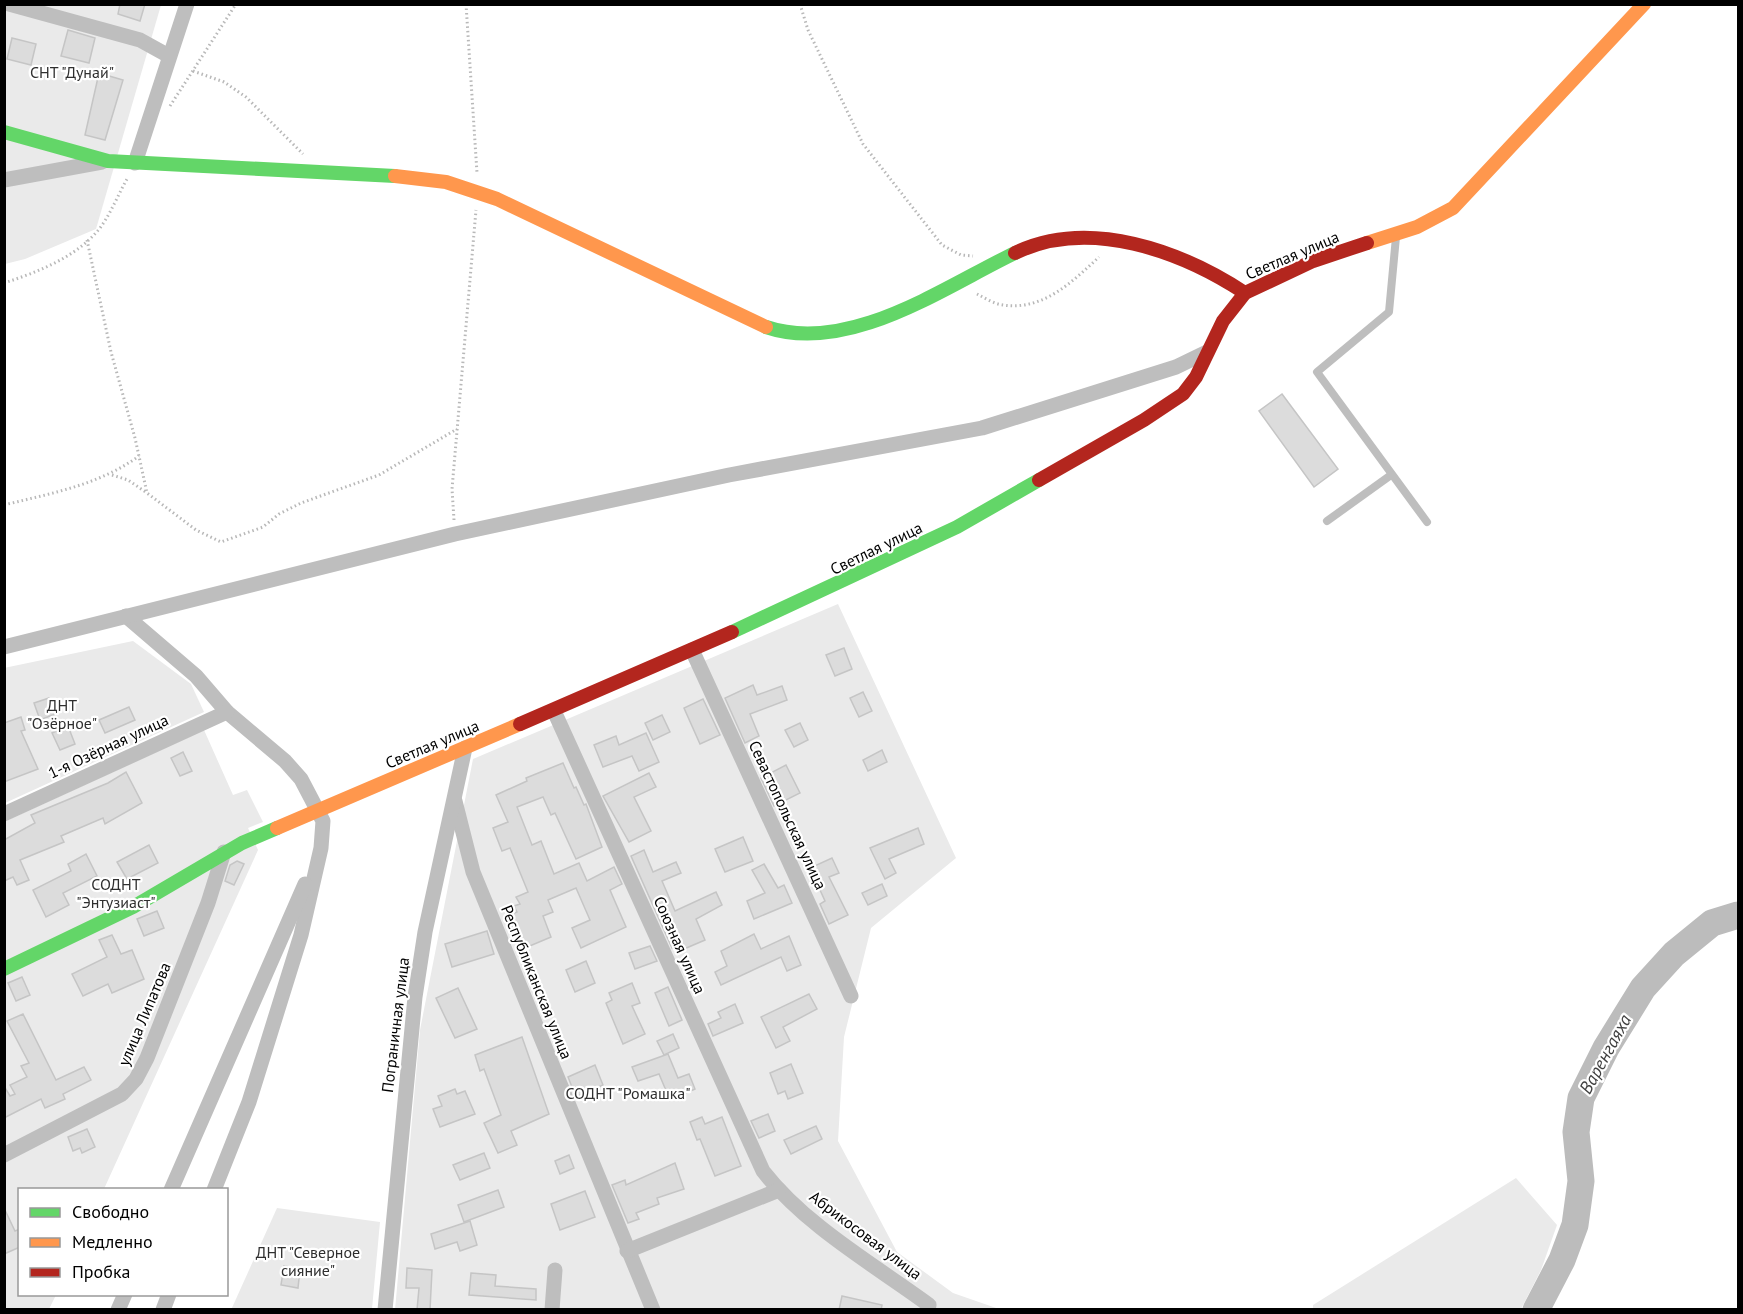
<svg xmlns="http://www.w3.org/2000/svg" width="1743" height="1314" viewBox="0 0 1743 1314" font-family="'PT Sans',sans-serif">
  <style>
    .green { fill: #eaeaea }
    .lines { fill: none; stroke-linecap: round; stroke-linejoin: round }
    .river { stroke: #bcbcbc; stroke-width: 27 }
    .building { fill: #dcdcdc; stroke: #c5c5c5; stroke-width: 1.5 }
    .path { stroke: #b8b8b8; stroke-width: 3; stroke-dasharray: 1.5 3; stroke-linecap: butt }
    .lane { stroke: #bebebe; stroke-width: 8 }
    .street { stroke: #bebebe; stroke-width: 15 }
    .fast { stroke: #63d668; stroke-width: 14 }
    .slow { stroke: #ff974d; stroke-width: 14 }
    .jam { stroke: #b3261e; stroke-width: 14 }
    .labels { text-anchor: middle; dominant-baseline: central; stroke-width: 4.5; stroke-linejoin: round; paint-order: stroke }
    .park-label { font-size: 16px; fill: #2f2f2f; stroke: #fff }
    .street-label { font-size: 16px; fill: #000; stroke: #fff }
    .water-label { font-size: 18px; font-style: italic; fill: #404040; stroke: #fff }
  </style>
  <rect width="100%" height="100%" fill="#fff"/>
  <g class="green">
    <polygon points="4,5 161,5 96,229 25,259 5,264"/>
    <polygon points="838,604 956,858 871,928 844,1037 838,1141 897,1252 953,1293 999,1309 395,1310 420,1030 473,759"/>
    <polygon points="133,641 191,684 204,712 5,803 4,668"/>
    <polygon points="204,730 233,795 247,790 263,822 248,828 258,850 104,1189 20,1190 20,1294 56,1295 49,1309 5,1309 4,822"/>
    <polygon points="1516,1178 1557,1225 1541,1270 1521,1309 1313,1309 1313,1305"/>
    <polygon points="277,1208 380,1222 372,1309 231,1310"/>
  </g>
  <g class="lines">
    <polyline class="river" points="1536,1310 1562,1260 1575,1225 1581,1181 1576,1132 1581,1098 1606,1048 1643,988 1674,954 1712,923 1738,915"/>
  </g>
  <g class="building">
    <polygon points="120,4 145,4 140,21 118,14"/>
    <polygon points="68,30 95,38 89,63 61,56"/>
    <polygon points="12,38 36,44 31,65 7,59"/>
    <polygon points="99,73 123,80 105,140 85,135"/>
    <polygon points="1282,394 1338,469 1314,487 1259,411"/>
    <polygon points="844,648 852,669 835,676 826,655"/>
    <polygon points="753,685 757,695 782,686 787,700 750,714 759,736 745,743 725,698"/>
    <polygon points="863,692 872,711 859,717 850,698"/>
    <polygon points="49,698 55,714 40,720 34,703"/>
    <polygon points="703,699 720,735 700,744 684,708"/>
    <polygon points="129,707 135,720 105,733 99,720"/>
    <polygon points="662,715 670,732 653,740 645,723"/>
    <polygon points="21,717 25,730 21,731 38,769 4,782 4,723"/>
    <polygon points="800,723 808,740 794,747 785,730"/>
    <polygon points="68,726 75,744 60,750 52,733"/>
    <polygon points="646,733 659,762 639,771 632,756 603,767 594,745 616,736 619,745"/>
    <polygon points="882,750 887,762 868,771 863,760"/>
    <polygon points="183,752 192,771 180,776 171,758"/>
    <polygon points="563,763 574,788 576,787 584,805 586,804 602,847 576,859 555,813 551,815 543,797 517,807 532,845 541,841 554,874 579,863 587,881 614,867 622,884 610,890 626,927 581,948 572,928 590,920 576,888 548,900 553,912 543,916 551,937 525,948 524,944 519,946 504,918 517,912 514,906 520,904 516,897 528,892 510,848 502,851 493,828 508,822 496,795 527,781 526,778"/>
    <polygon points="786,765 800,793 774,806 761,778"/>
    <polygon points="126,772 142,803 105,824 103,818 61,836 64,842 20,860 29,880 17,885 13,877 4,881 4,840 35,823 31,815 108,783"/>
    <polygon points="649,773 656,787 634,797 651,831 629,842 603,796"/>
    <polygon points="918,828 924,844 889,859 896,873 885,879 870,848"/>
    <polygon points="743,837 753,861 725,872 715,849"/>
    <polygon points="149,845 158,863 127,879 117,862"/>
    <polygon points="644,850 653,872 676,862 681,873 662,881 675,911 716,892 722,905 696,919 705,940 677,952 674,947 672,948 631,856"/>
    <polygon points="86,854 97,876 63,893 69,905 46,917 33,890 71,871 68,864"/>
    <polygon points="832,858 839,873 829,877 848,915 829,924 820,904 825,901 810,868"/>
    <polygon points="237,861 244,864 234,885 225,881 230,865"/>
    <polygon points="764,864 778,888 784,885 792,903 754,919 747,901 765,893 752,870"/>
    <polygon points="882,884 887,896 868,905 862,893"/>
    <polygon points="157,911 164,928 144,936 137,919"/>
    <polygon points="487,931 494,954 452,967 445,944"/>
    <polygon points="754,934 761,949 789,936 801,965 787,971 781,957 721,985 715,972 727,966 721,951"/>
    <polygon points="112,935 121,954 132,950 144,979 112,993 108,984 83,996 72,974 107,957 99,940"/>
    <polygon points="650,946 657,961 635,969 629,953"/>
    <polygon points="586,961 595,983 575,992 566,970"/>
    <polygon points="22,977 30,995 16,1001 8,983"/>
    <polygon points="632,983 640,1003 632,1006 645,1034 623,1044 606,1003 612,1000 609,993"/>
    <polygon points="668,987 682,1020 669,1026 655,993"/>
    <polygon points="458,988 477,1029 455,1038 436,998"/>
    <polygon points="809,994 817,1009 783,1027 790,1041 776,1048 761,1017"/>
    <polygon points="735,1004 743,1023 713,1036 708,1024 721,1018 718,1012"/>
    <polygon points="23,1014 56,1080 84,1067 91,1080 63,1094 65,1099 45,1108 41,1099 4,1118 4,1086 10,1096 15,1094 10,1085 27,1077 21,1066 29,1063 7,1021"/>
    <polygon points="673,1034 679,1048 664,1055 657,1041"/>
    <polygon points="522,1037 549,1114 511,1131 517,1145 498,1153 484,1123 501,1115 484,1069 480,1071 475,1055"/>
    <polygon points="668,1054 678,1078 689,1074 695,1089 670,1100 659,1074 638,1081 632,1067"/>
    <polygon points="791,1064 803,1093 788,1099 785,1091 778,1094 770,1073"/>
    <polygon points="595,1065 603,1085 576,1097 568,1077"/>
    <polygon points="455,1089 457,1094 465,1091 475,1114 440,1127 433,1109 442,1106 438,1096"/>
    <polygon points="768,1114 775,1131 759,1138 751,1121"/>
    <polygon points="702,1117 705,1124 722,1117 741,1166 715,1176 700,1139 697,1140 690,1122"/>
    <polygon points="816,1126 822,1139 791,1154 784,1140"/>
    <polygon points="87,1129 95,1147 82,1153 80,1148 73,1151 68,1137"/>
    <polygon points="484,1153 490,1168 460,1180 453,1165"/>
    <polygon points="569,1155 574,1168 560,1174 555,1161"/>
    <polygon points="675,1163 684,1189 657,1198 659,1204 636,1213 639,1219 628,1223 612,1185 625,1180 626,1185"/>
    <polygon points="498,1190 504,1207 464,1222 458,1205"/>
    <polygon points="585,1191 595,1217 560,1230 551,1204"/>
    <polygon points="4,1208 15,1231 20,1229 20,1247 4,1254"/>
    <polygon points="470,1221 477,1245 460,1251 457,1242 435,1249 431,1234"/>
    <polygon points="284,1266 300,1269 298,1288 281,1285"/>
    <polygon points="407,1268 432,1270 430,1310 417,1310 419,1288 406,1288"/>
    <polygon points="471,1273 496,1275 495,1286 536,1289 536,1300 469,1295"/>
    <polygon points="842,1296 882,1305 881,1310 839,1310"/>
  </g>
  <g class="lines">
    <g class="path">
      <polyline points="466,4 477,173"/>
      <polyline points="800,4 808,30 863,144 942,245 961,255 973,256"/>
      <polyline points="193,71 224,82 246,97 303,154"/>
      <polyline points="170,106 236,4"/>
      <polyline points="87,240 111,352 135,438 147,493 196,530 221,542 263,527 279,514 301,503 379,475 457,429"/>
      <path d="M4,283C38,272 77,257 100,228C111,213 118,195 127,179"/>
      <path d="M977,294C985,298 994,304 1003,305C1043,311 1072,282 1099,257"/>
      <polyline points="112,475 128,480 147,493"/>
      <path d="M4,505C52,493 99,485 139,456"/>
      <polyline points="454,520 452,489 476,210"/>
    </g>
    <g class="lane">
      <polyline points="1396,237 1389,312 1317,372 1427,522"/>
      <polyline points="1327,521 1391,475"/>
    </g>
    <g class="street">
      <polyline points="9,4 140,40 169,56"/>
      <polyline points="135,163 187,4"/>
      <polyline points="4,180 102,162"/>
      <polyline points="126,616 196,676 227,712 285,761 301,779 323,821 321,848 301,935 249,1102 214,1190"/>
      <polyline points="4,647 455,534 729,475 982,428 1176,367 1207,352"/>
      <polyline points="692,650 851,996"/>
      <path d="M554,711L763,1171C806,1226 873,1264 929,1305L928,1310"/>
      <polyline points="455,801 473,872 653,1310"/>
      <polyline points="4,814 227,712"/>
      <polyline points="4,1155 122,1094 136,1079 147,1058 208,903 224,852"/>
      <polyline points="171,1190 305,884"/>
      <polyline points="627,1251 779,1190"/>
      <polyline points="118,1310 125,1294"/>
      <polyline points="163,1310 169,1294"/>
      <polyline points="385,1310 415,997 425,932 465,748"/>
      <polyline points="552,1310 555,1270"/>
    </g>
    <g class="fast">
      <polyline points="4,132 108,161 395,176"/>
      <path d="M766,327C849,355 944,287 1015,253"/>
      <polyline points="732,632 957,527 1039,480"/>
      <polyline points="4,969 133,907 242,843 277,828"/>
    </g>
    <g class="slow">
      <polyline points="395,176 446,182 497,199 766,327"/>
      <polyline points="1367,243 1417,227 1453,208 1644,4"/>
      <polyline points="277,828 520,724"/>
    </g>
    <g class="jam">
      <path d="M1015,253C1089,217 1181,251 1245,293"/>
      <polyline points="1039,480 1144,420 1183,394 1196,377 1223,321 1245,293 1313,261 1367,243"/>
      <polyline points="520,724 732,632"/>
    </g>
  </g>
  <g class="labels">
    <g class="park-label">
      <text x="72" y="72">СНТ "Дунай"</text>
      <text x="62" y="705">ДНТ<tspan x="62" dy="18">"Озёрное"</tspan></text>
      <text x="116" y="884">СОДНТ<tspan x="116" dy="18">"Энтузиаст"</tspan></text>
      <text x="628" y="1093">СОДНТ "Ромашка"</text>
      <text x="308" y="1252">ДНТ "Северное<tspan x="308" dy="18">сияние"</tspan></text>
    </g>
    <g class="street-label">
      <text transform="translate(1292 255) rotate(-23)">Светлая улица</text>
      <text transform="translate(876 548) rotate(-26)">Светлая улица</text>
      <text transform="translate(432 744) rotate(-23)">Светлая улица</text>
      <text transform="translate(108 746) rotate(-25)">1-я Озёрная улица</text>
      <text transform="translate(788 815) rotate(65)">Севастопольская улица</text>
      <text transform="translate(680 945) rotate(66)">Союзная улица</text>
      <text transform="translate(537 982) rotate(68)">Республиканская улица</text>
      <text transform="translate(144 1014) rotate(-67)">улица Липатова</text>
      <text transform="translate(395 1025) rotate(-83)">Пограничная улица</text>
      <text transform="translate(866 1235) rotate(37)">Абрикосовая улица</text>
    </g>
    <g class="water-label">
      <text transform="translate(1605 1054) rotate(-61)">Варенгаяха</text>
    </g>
  </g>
  <rect width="1743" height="1314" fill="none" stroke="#000000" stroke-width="12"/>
  <rect x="18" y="1188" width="210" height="108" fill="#ffffff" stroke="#999999" stroke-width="1.5"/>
  <rect x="30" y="1208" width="30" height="9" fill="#63d668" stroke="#999999" stroke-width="1.5"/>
  <text x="72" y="1218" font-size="18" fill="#000000">Свободно</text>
  <rect x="30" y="1238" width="30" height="9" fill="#ff974d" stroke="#999999" stroke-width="1.5"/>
  <text x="72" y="1248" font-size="18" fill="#000000">Медленно</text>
  <rect x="30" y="1268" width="30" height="9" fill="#b3261e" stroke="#999999" stroke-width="1.5"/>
  <text x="72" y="1278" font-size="18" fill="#000000">Пробка</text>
</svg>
